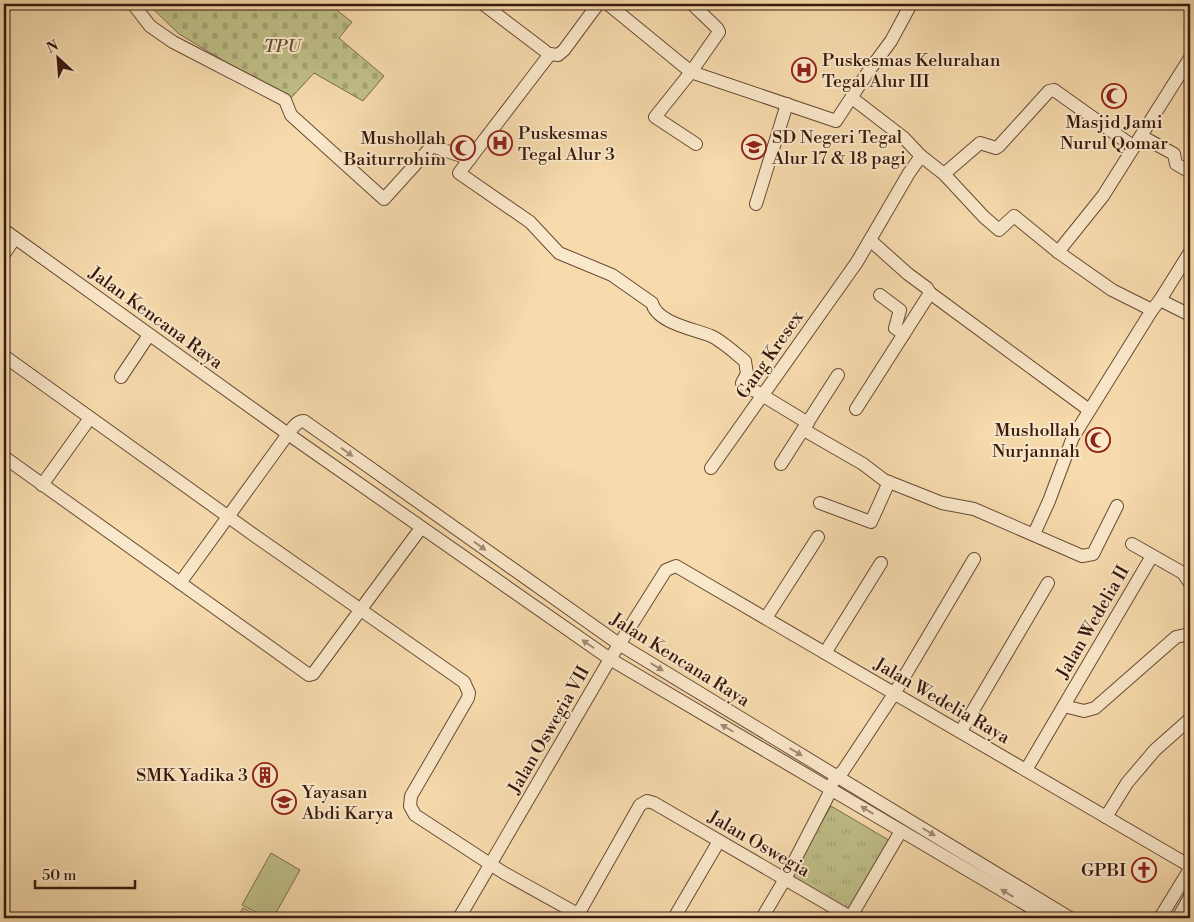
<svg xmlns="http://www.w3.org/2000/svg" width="1194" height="922" viewBox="0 0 1194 922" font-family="'Libre Bodoni',serif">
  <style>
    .cemetery { fill: url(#cemetery-stones); stroke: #7c6c4a }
    .park { fill: url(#park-tufts); stroke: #7c6c4a }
    .garden { fill: #bfbf88; stroke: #7c6c4a }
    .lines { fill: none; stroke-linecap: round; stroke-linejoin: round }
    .minor-casing { stroke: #684a35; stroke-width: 14 }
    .minor { stroke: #fae8ca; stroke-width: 12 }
    .oneway { fill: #a38b75 }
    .labels { text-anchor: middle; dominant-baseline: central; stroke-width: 4; stroke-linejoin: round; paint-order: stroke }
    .park-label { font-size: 18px; font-style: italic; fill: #614b32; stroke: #fae8ca }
    .poi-label { font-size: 18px; fill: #39190d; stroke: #fae8ca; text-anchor: start }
    .street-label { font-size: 18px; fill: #39190d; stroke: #fae8ca }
  </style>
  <defs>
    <pattern id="cemetery-stones" width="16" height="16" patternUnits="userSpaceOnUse" patternTransform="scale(1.25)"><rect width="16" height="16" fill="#bfbf88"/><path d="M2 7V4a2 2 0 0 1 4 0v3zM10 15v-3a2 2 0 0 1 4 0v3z" fill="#a5a474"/></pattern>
    <pattern id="park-tufts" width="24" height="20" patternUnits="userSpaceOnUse" patternTransform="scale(1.25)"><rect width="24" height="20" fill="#bfbf88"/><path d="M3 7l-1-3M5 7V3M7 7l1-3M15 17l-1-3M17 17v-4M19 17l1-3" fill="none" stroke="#a5a474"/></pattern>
  </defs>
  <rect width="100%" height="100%" fill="#f7dbad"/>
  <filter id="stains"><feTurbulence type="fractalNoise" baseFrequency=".004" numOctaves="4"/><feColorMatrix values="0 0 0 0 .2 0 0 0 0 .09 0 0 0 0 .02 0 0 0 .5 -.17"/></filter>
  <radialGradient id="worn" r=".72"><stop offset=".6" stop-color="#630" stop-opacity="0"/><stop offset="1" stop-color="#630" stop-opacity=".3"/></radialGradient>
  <polygon class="cemetery" points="148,4 329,4 352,22 339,38 384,76 363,101 314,73 289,100 179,34"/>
  <polygon class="park" points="831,806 892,842 848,913 790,877"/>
  <g class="garden">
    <polygon points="271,853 300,870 273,918 267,918 242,905"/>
    <polygon points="243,908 262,918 237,918"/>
  </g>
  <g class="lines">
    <defs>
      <g id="minor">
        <polyline points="133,4 150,26 173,42 285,100 291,115 384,199 432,146 470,159"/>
        <polyline points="483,4 545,51"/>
        <path d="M598,4L564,50L558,55L550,54L459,173L530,222L559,253L612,275L652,303C657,323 694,329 711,336C721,340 736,354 745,361L747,374L742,383L808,423"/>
        <polyline points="608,4 691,72 836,121 868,72 891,41 911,4"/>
        <polyline points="692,4 717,28 719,32 691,72 655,117 696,144"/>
        <polyline points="852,98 904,138 921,156 944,174 984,217 999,230 1014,216 1058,252 1112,290 1152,310"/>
        <polyline points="1141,136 1174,154 1176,164 1190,172"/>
        <polyline points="944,174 980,143 996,148 999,146 1049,91 1054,90 1134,147"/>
        <polyline points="756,204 787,104"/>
        <polyline points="4,230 288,434 610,659 1049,918"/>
        <polyline points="1058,252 1103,196 1190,58"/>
        <polyline points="4,254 15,238"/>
        <polyline points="930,293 1089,410"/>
        <polyline points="880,295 900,310 895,328 904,334"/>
        <polyline points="1160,300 1190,252"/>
        <polyline points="4,356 258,538 464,682 469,693 468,698 411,796 410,806 415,815 504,873 585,918"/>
        <polyline points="121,377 149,335"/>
        <polyline points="856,409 930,293 927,288 908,274 871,241"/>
        <polyline points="804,430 863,464 884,480 942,503 974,509 1082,556 1093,554 1117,506"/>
        <polyline points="4,457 309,675 313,674 421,528"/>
        <polyline points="781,464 838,375"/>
        <polyline points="711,468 857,262 909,173 921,156"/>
        <polyline points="42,485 90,418"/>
        <polyline points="820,503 871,522 889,482"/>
        <polyline points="1034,534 1049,501 1073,437 1152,310 1160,300 1190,315"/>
        <polyline points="1132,544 1183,573 1190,583"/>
        <path d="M180,583L288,434C292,429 296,421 304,421L619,644L1070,918"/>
        <polyline points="766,618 818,537"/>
        <polyline points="825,653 881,563"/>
        <polyline points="1064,706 1084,711 1095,708 1176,637 1190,634"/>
        <polyline points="961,731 1048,583"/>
        <polyline points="1026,770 1152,556"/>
        <polyline points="1106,817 1127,783 1155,750 1190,719"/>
        <polyline points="459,918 610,659 666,570 676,566 1190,866"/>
        <polyline points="576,918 640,805 647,801 654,803 852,918"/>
        <polyline points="674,918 719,841"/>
        <path d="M762,918L785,879L828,796C830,785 834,778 843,771L894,694L974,559"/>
        <polyline points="850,918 901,831"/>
        <polyline points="1160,918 1190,869"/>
        <polyline points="1178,918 1190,897"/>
      </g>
    </defs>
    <use href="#minor" class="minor-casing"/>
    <use href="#minor" class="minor"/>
  </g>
  <defs><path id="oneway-solid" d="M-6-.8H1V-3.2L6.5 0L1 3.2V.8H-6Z" transform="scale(1.25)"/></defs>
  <g class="oneway">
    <use href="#oneway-solid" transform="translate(347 452) rotate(36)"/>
    <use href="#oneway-solid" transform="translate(480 546) rotate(36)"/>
    <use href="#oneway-solid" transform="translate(588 644) rotate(-145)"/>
    <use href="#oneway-solid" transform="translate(657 667) rotate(31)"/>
    <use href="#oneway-solid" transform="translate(727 728) rotate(-150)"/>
    <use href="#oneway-solid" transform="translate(796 752) rotate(31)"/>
    <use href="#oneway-solid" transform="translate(867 810) rotate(-149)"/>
    <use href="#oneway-solid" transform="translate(929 832) rotate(31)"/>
    <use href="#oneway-solid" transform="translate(1007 893) rotate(-149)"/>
  </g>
  <defs>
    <symbol id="hospital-ring" viewBox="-11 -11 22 22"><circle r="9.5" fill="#fae8ca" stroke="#8f2418" stroke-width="1.5"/><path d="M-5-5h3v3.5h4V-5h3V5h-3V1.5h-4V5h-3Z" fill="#8f2418"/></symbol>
    <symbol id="mosque-ring" viewBox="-11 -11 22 22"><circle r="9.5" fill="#fae8ca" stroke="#8f2418" stroke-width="1.5"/><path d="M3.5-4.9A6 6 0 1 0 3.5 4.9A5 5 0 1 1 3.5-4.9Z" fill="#8f2418"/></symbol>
    <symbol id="school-ring" viewBox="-11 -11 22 22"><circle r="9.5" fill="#fae8ca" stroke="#8f2418" stroke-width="1.5"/><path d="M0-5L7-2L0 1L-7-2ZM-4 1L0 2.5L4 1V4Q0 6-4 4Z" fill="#8f2418"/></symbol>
    <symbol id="building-ring" viewBox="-11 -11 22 22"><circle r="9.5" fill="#fae8ca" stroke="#8f2418" stroke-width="1.5"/><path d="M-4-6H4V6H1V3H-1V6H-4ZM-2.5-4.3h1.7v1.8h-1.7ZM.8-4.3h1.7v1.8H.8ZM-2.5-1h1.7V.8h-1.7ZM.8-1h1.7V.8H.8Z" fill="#8f2418"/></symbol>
    <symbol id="church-ring" viewBox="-11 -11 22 22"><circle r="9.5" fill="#fae8ca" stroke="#8f2418" stroke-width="1.5"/><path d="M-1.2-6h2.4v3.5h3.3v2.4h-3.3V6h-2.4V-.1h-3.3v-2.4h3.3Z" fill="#8f2418"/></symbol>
  </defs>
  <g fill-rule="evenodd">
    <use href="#hospital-ring" x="790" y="56" width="28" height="28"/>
    <use href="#mosque-ring" x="1100" y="82" width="28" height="28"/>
    <use href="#hospital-ring" x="486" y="129" width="28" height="28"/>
    <use href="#school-ring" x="740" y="133" width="28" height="28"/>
    <use href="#mosque-ring" x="449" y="134" width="28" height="28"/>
    <use href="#mosque-ring" x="1084" y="426" width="28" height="28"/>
    <use href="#building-ring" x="251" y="761" width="28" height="28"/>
    <use href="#school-ring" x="270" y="788" width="28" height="28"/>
    <use href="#church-ring" x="1130" y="856" width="28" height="28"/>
  </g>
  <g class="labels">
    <g class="park-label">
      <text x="282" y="46">TPU</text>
    </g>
    <g class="poi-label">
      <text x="822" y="60">Puskesmas Kelurahan<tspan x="822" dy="21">Tegal Alur III</tspan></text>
      <text x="1114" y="122" text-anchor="middle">Masjid Jami<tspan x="1114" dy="21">Nurul Qomar</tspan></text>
      <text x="518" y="133">Puskesmas<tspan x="518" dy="21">Tegal Alur 3</tspan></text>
      <text x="772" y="137">SD Negeri Tegal<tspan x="772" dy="21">Alur 17 &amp; 18 pagi</tspan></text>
      <text x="446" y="138" text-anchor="end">Mushollah<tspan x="446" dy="21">Baiturrohim</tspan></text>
      <text x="1080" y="430" text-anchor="end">Mushollah<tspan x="1080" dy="21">Nurjannah</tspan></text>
      <text x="248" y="775" text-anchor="end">SMK Yadika 3</text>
      <text x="302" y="792">Yayasan<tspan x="302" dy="21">Abdi Karya</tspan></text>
      <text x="1126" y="870" text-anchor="end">GPBI</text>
    </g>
    <g class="street-label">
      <text transform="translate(156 318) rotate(36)">Jalan Kencana Raya</text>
      <text transform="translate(770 355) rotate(-55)">Gang Kresex</text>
      <text transform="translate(1093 622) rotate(-60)">Jalan Wedelia II</text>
      <text transform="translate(680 660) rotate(32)">Jalan Kencana Raya</text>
      <text transform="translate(942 701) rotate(30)">Jalan Wedelia Raya</text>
      <text transform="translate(549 730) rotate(-60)">Jalan Oswegia VII</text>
      <text transform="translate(759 844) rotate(30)">Jalan Oswegia</text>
    </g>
  </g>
  <rect width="1194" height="922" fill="none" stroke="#f7dbad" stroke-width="20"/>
  <rect x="5" y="5" width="1184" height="912" fill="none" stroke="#39190d" stroke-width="2.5"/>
  <rect x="10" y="10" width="1174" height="902" fill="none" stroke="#39190d"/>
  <g transform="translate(58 58) rotate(334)" stroke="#fae8ca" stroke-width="4" paint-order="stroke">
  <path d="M0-4L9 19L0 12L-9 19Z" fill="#39190d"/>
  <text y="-8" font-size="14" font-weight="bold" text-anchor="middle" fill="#39190d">N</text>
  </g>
  <path d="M35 880v8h100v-8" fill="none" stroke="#39190d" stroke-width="2.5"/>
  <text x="42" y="880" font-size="15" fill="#39190d" stroke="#fae8ca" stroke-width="4" paint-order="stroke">50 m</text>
  <rect width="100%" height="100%" filter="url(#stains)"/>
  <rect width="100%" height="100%" fill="url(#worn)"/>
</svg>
